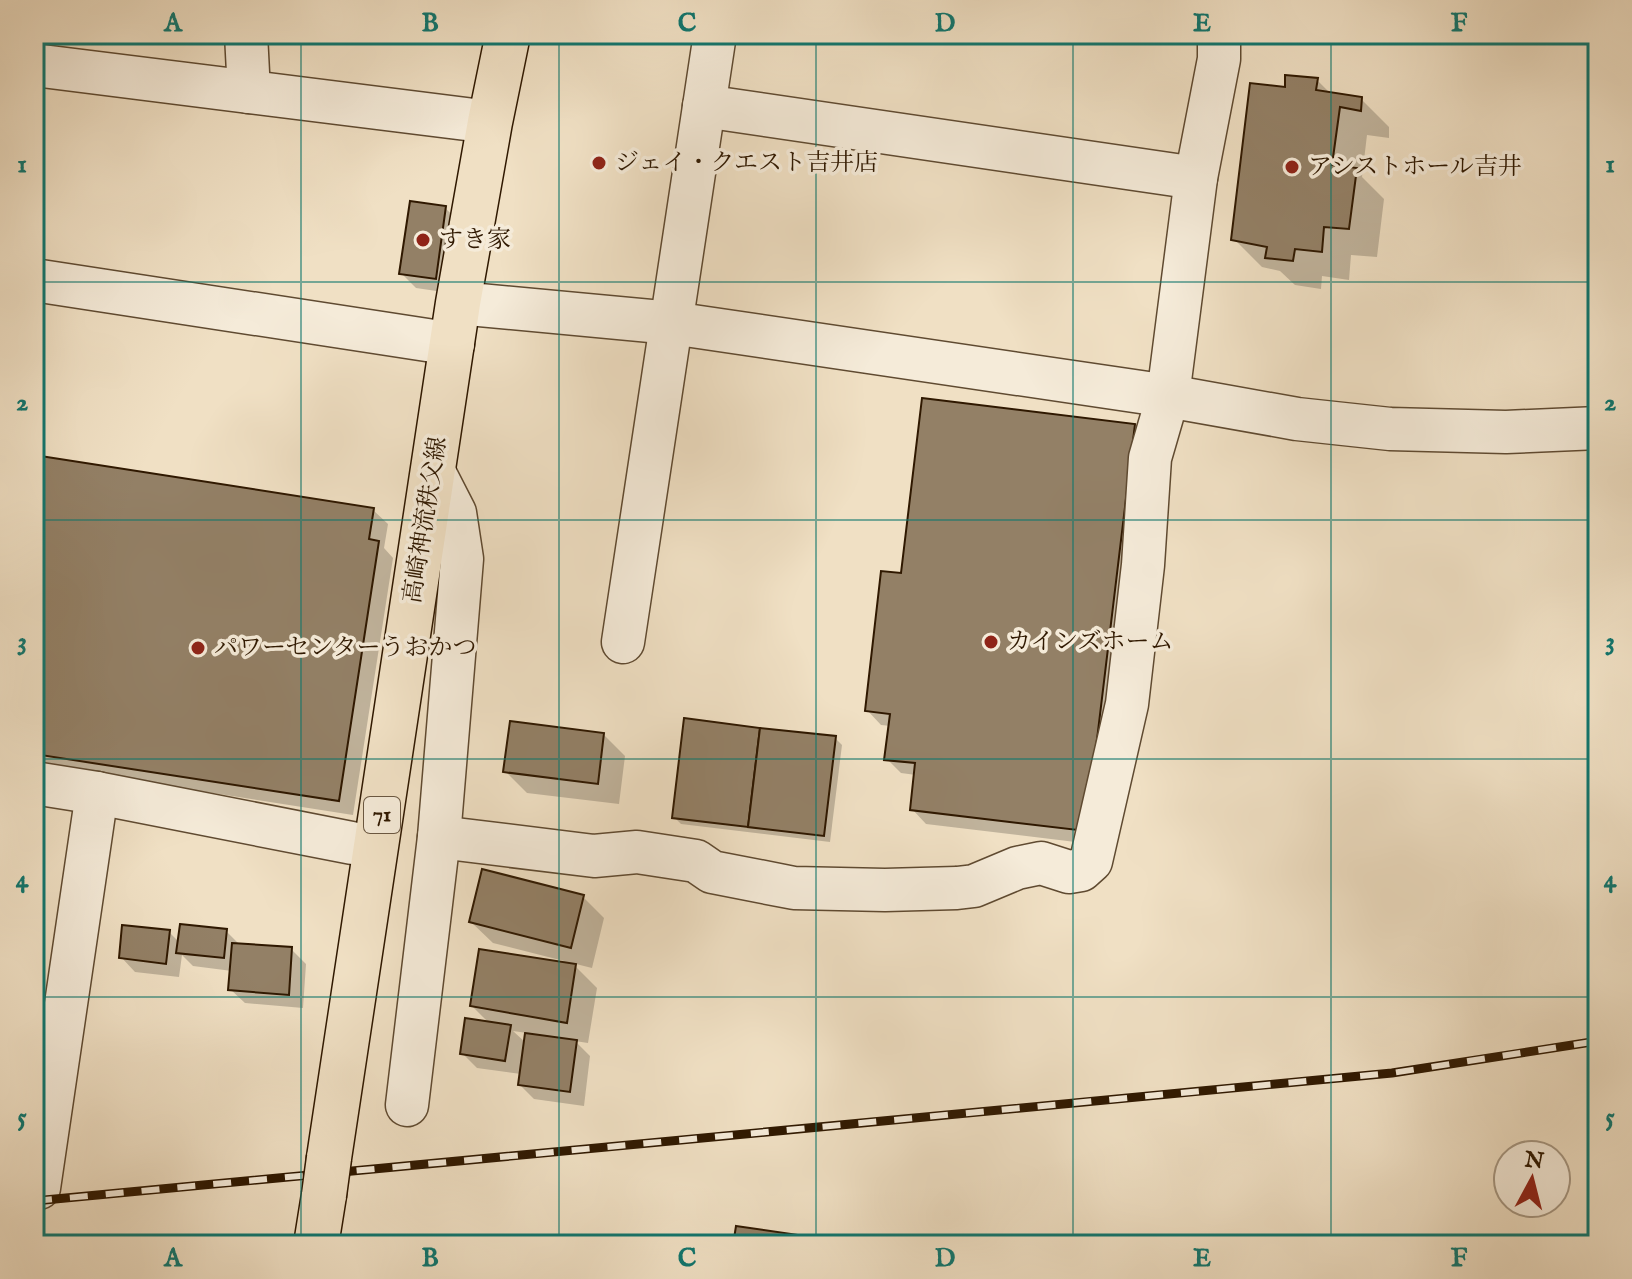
<svg xmlns="http://www.w3.org/2000/svg" width="1632" height="1279" viewBox="0 0 1632 1279" font-family="'IM FELL English','Noto Serif JP',serif">
  <style>
    .shadow { fill: #0003; fill-rule: evenodd }
    .building { fill: #938066; stroke: #2f1800; stroke-width: 2 }
    .lines { fill: none; stroke-linecap: round; stroke-linejoin: round }
    .minor-casing { stroke: #5f4a31; stroke-width: 45 }
    .major-casing { stroke: #2f1800; stroke-width: 47 }
    .minor { stroke: #f5ebd9; stroke-width: 42 }
    .major { stroke: #f0e0c4; stroke-width: 44 }
    .rail-casing { stroke: #2f1800; stroke-width: 9 }
    .rail { stroke: #f5ebd9; stroke-width: 6; stroke-dasharray: 18; stroke-linecap: butt }
    .major-bridge-casing { stroke: #2f1800; stroke-width: 47; stroke-linecap: butt }
    .major-bridge { stroke: #f0e0c4; stroke-width: 44 }
    .grid { fill: none; stroke: #0f766e; stroke-width: 2; stroke-opacity: 0.55 }
    .poi-dot { fill: #8f2418; stroke: #f5ebd9; stroke-width: 3 }
    .labels { text-anchor: middle; dominant-baseline: central; stroke-width: 7; stroke-linejoin: round; paint-order: stroke }
    .shield { fill: #f5ebd9; stroke: #6a5741; stroke-width: 2 }
    .shield-label { font-size: 22px; font-weight: bold; fill: #2f1800 }
    .poi-label { font-size: 24px; fill: #2f1800; stroke: #f5ebd9; text-anchor: start }
    .street-label { font-size: 24px; fill: #2f1800; stroke: #f5ebd9 }
    .neatline { fill: none; stroke: #0f766e; stroke-width: 3 }
    .grid-label { font-size: 26px; text-anchor: middle; font-weight: bold; fill: #0f766e }
  </style>
  <rect width="100%" height="100%" fill="#f0e0c4"/>
  <filter id="stains"><feTurbulence type="fractalNoise" baseFrequency=".0025" numOctaves="4"/><feColorMatrix values="0 0 0 0 .2 0 0 0 0 .09 0 0 0 0 .02 0 0 0 .5 -.17"/></filter>
  <radialGradient id="worn" r=".72"><stop offset=".6" stop-color="#630" stop-opacity="0"/><stop offset="1" stop-color="#630" stop-opacity=".3"/></radialGradient>
  <g class="shadow">
    <polygon points="1317,80 1331,94 1361,99 1389,127 1389,138 1367,135 1362,177 1384,199 1377,257 1351,255 1349,280 1322,276 1321,289 1295,285 1280,271 1262,267 1234,239 1287,89"/>
    <polygon points="445,208 460,222 450,293 416,288 402,274"/>
    <polygon points="1134,425 1148,440 1100,845 926,824 912,809 916,775 901,773 887,759 891,726 881,725 867,710 903,576"/>
    <polygon points="34,457 373,510 388,524 384,548 393,558 353,815 34,765"/>
    <polygon points="603,734 625,756 619,804 527,793 505,771"/>
    <polygon points="835,738 842,745 830,842 681,824 674,817"/>
    <path d="M583,897L604,918L592,968L572,963L597,988L588,1043L575,1041L590,1056L584,1106L534,1099L520,1085L521,1074L477,1068L462,1053L490,1024L472,1006L563,964L564,961L493,943L471,922ZM513,1031L527,1033L526,1043Z"/>
    <polygon points="226,931 240,945 291,949 306,964 303,1008 245,1003 230,989 232,971 193,966 182,955 179,977 135,972 121,957 169,932 180,943"/>
  </g>
  <g class="building">
    <polygon points="1285,75 1318,78 1316,90 1362,97 1361,111 1340,107 1332,165 1357,168 1349,229 1324,227 1322,252 1295,249 1293,261 1265,258 1267,247 1231,240 1250,83 1285,87"/>
    <polygon points="410,201 446,206 436,279 399,274"/>
    <polygon points="922,398 1135,424 1086,831 910,810 915,763 884,760 890,714 865,711 881,571 901,573"/>
    <polygon points="34,455 374,508 369,539 379,541 339,801 34,754"/>
    <polygon points="684,718 760,728 748,827 672,818"/>
    <polygon points="510,721 604,733 598,784 503,772"/>
    <polygon points="760,728 836,736 824,836 748,827"/>
    <polygon points="482,869 584,895 571,948 469,922"/>
    <polygon points="180,924 227,929 224,958 176,953"/>
    <polygon points="122,925 170,930 166,964 119,958"/>
    <polygon points="232,943 292,947 289,995 228,990"/>
    <polygon points="479,949 576,964 567,1023 470,1006"/>
    <polygon points="465,1018 511,1025 505,1061 460,1054"/>
    <polygon points="525,1033 577,1040 570,1092 518,1085"/>
    <polygon points="736,1226 819,1238 818,1245 733,1245"/>
  </g>
  <g class="lines">
    <defs>
      <g id="minor">
        <polyline points="246,34 249,92"/>
        <polyline points="34,65 490,122"/>
        <polyline points="704,106 1196,178"/>
        <polyline points="34,280 453,344"/>
        <polyline points="458,303 672,323 1168,396 1297,419 1390,429 1506,432 1598,428"/>
        <polyline points="623,642 715,34"/>
        <polyline points="34,783 97,793 352,843"/>
        <polyline points="439,837 594,856 637,852 696,861 712,872 794,888 885,890 957,888 974,886 1017,868 1041,863 1069,872 1081,870 1091,861 1127,704 1143,565 1150,458 1168,396 1196,178 1219,59 1219,34"/>
        <polyline points="407,1105 439,837 462,559 455,513 434,472"/>
        <polyline points="39,1188 97,793"/>
      </g>
      <g id="major">
        <polyline points="329,1158 458,303 490,122 508,34"/>
        <polyline points="316,1245 324,1195"/>
      </g>
    </defs>
    <use href="#minor" class="minor-casing"/>
    <use href="#major" class="major-casing"/>
    <use href="#minor" class="minor"/>
    <use href="#major" class="major"/>
    <defs>
      <polyline id="rail" points="34,1201 1392,1073 1598,1041"/>
    </defs>
    <use href="#rail" class="rail-casing"/>
    <use href="#rail" class="rail"/>
    <defs>
      <polyline id="major-bridge" points="324,1195 329,1158"/>
    </defs>
    <use href="#major-bridge" class="major-bridge-casing"/>
    <use href="#major-bridge" class="major-bridge"/>
  </g>
  <path class="grid" d="M301,34V1245M559,34V1245M816,34V1245M1073,34V1245M1331,34V1245M34,282H1598M34,520H1598M34,759H1598M34,997H1598"/>
  <g class="poi-dot">
    <circle cx="599" cy="163" r="8"/>
    <circle cx="1292" cy="167" r="8"/>
    <circle cx="423" cy="240" r="8"/>
    <circle cx="991" cy="642" r="8"/>
    <circle cx="198" cy="648" r="8"/>
  </g>
  <g class="labels">
    <rect class="shield" x="364" y="797" width="36" height="36" rx="6"/>
    <g class="shield-label">
      <text x="382" y="815">71</text>
    </g>
    <g class="poi-label">
      <text x="615" y="163">ジェイ・クエスト吉井店</text>
      <text x="1308" y="167">アシストホール吉井</text>
      <text x="439" y="240">すき家</text>
      <text x="1007" y="642">カインズホーム</text>
      <text x="214" y="648">パワーセンターうおかつ</text>
    </g>
    <g class="street-label">
      <text transform="translate(426 520) rotate(-81)">高崎神流秩父線</text>
    </g>
  </g>
  <rect width="1632" height="1279" fill="none" stroke="#f0e0c4" stroke-width="88"/>
  <g transform="translate(1532 1179) rotate(7)"><circle r="38" fill="#f5ebd9" stroke="#a69782" stroke-width="2"/>
  <path d="M0-6L14 30L0 20L-14 30Z" fill="#8f2418"/>
  <text y="-12" font-size="22" font-weight="bold" text-anchor="middle" fill="#2f1800">N</text>
  </g>
  <rect x="44" y="44" width="1544" height="1191" class="neatline"/>
  <g class="grid-label">
    <text x="173" y="31">A</text>
    <text x="430" y="31">B</text>
    <text x="687" y="31">C</text>
    <text x="945" y="31">D</text>
    <text x="1202" y="31">E</text>
    <text x="1459" y="31">F</text>
    <text x="22" y="172">1</text>
    <text x="1610" y="172">1</text>
    <text x="22" y="410">2</text>
    <text x="1610" y="410">2</text>
    <text x="22" y="649">3</text>
    <text x="1610" y="649">3</text>
    <text x="22" y="887">4</text>
    <text x="1610" y="887">4</text>
    <text x="22" y="1125">5</text>
    <text x="1610" y="1125">5</text>
    <text x="173" y="1266">A</text>
    <text x="430" y="1266">B</text>
    <text x="687" y="1266">C</text>
    <text x="945" y="1266">D</text>
    <text x="1202" y="1266">E</text>
    <text x="1459" y="1266">F</text>
  </g>
  <rect width="100%" height="100%" filter="url(#stains)"/>
  <rect width="100%" height="100%" fill="url(#worn)"/>
</svg>
